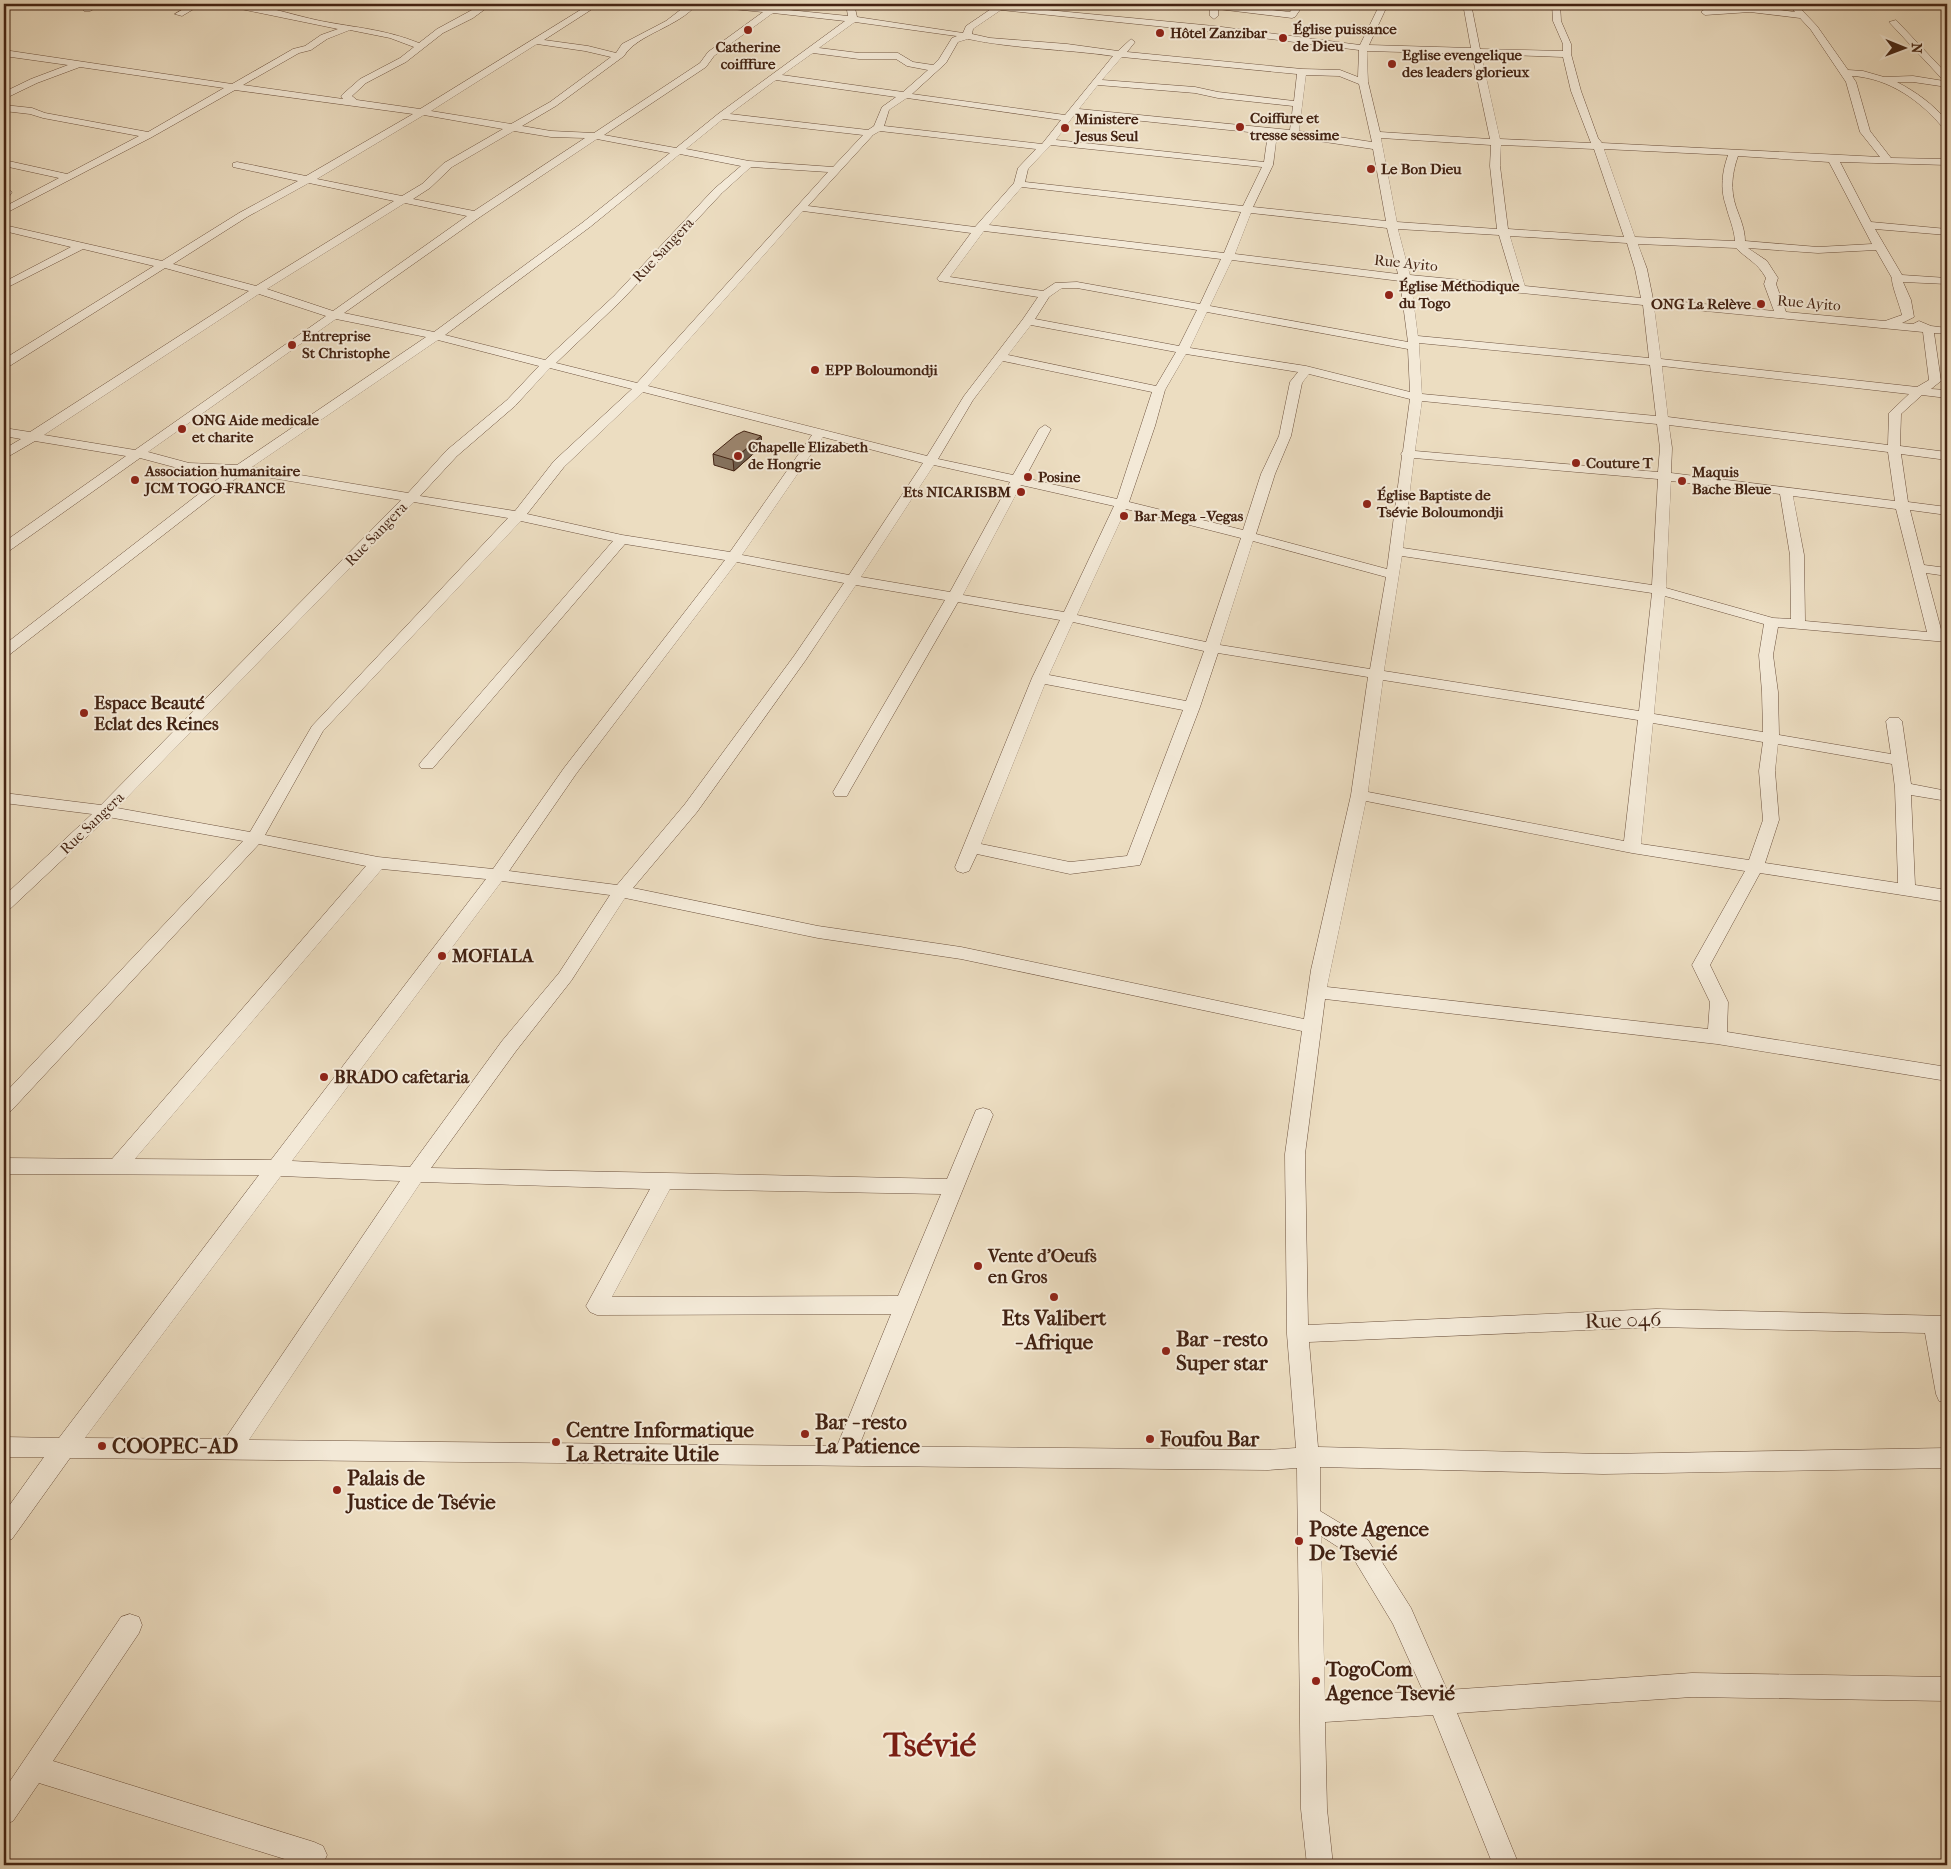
<svg xmlns="http://www.w3.org/2000/svg" width="1951" height="1869" viewBox="0 0 1951 1869" font-family="'IM FELL French Canon',serif">
  <style>
    .lines { fill: none; stroke-linecap: round; stroke-linejoin: round }
    .minor-casing { stroke: #6d523e; stroke-width: 1 }
    .minor { fill: #f3e9d7; fill-rule: evenodd }
    .wall { fill: #85725e; stroke: #432313 }
    .shaded-wall { fill: #6c5c4c; stroke: #432313 }
    .building { fill: #9b846d; stroke: #432313 }
    .poi-dot { fill: #8f2418; stroke: #f3e9d7; stroke-width: 2 }
    .labels { text-anchor: middle; dominant-baseline: central; stroke-width: 4; stroke-linejoin: round; paint-order: stroke }
    .far-poi-label { font-size: 15px; font-weight: bold; fill: #432313; stroke: #f3e9d7; text-anchor: start }
    .far-street-label { font-size: 15px; fill: #432313; stroke: #f3e9d7 }
    .poi-label { font-size: 18px; font-weight: bold; fill: #432313; stroke: #f3e9d7; text-anchor: start }
    .near-poi-label { font-size: 21px; font-weight: bold; fill: #432313; stroke: #f3e9d7; text-anchor: start }
    .near-street-label { font-size: 21px; fill: #432313; stroke: #f3e9d7 }
    .near-town-label { font-size: 34px; font-weight: bold; fill: #7a1f14; stroke: #f3e9d7 }
  </style>
  <rect width="100%" height="100%" fill="#ecddc1"/>
  <filter id="stains"><feTurbulence type="fractalNoise" baseFrequency=".004" numOctaves="4"/><feColorMatrix values="0 0 0 0 .2 0 0 0 0 .09 0 0 0 0 .02 0 0 0 .5 -.17"/></filter>
  <radialGradient id="worn" r=".72"><stop offset=".6" stop-color="#630" stop-opacity="0"/><stop offset="1" stop-color="#630" stop-opacity=".3"/></radialGradient>
  <g class="lines">
    <defs>
      <g id="minor">
        <polygon points="92,4 103,4 90,11 84,11 84,7"/>
        <polygon points="192,4 202,4 182,16 175,14"/>
        <path d="M227,4C258,2 291,15 321,21C357,28 384,29 419,43L437,29L483,4H492L473,18L443,33L406,62L366,83L352,96L357,100L420,109L590,4H600L544,40L588,46L616,53L622,44L666,21L688,4H697C679,27 637,34 624,56L556,106L522,126L551,131L594,133L700,63L708,52L763,12L711,7L707,4H733L769,8L775,4H784L779,9L848,16L846,4H854L857,17L963,33L966,26L991,9L963,7L959,4H1003L1006,6L1214,26L1360,45L1380,4H1388L1369,45L1471,48L1463,4H1471L1480,49L1563,51V44L1553,21L1552,4H1560L1561,21L1571,44V54L1581,91L1598,138L1602,143L1880,157L1860,132L1846,82L1811,30L1800,18L1750,12L1705,15L1701,12L1705,9L1750,6L1795,12L1788,4H1796L1817,26L1848,70L1863,71L1884,77L1913,76L1944,81L1889,22L1896,20L1947,74V87L1913,82H1897C1916,92 1933,104 1947,121V130L1944,129C1921,101 1889,78 1852,76L1856,82L1870,131L1891,158L1947,159V165L1840,162L1871,222L1947,229V235L1875,229L1902,275L1947,278V284L1903,282L1911,300L1914,317L1902,323L1913,324L1919,321L1931,326L1947,328V334L1934,333L1941,381L1931,389L1947,390V398L1922,395L1901,414L1900,446L1947,452V460L1901,454L1908,502L1947,507V515L1910,510L1924,565L1947,568V576L1926,573L1942,633L1947,634V642L1778,627L1773,655L1778,692L1779,735L1891,754L1886,721L1889,718H1899L1902,721L1911,784L1947,791V801L1911,795L1915,885L1947,890V902L1760,873L1710,965L1728,1002L1727,1032L1947,1067V1081L1717,1044L1325,999L1305,1154L1308,1325L1656,1309L1947,1316V1403L1939,1401L1936,1394L1925,1333L1656,1327L1309,1342L1318,1447L1603,1454L1947,1448V1468L1603,1474L1320,1467V1511L1368,1540L1411,1608L1447,1690L1692,1673L1947,1677V1701L1692,1697L1457,1713L1519,1865H1493L1433,1715L1325,1722L1327,1809L1333,1865H1307L1301,1809L1297,1468L1268,1470L70,1458L12,1539L4,1542V1513L44,1457H4V1437L59,1438L259,1175L4,1174V1158L112,1159L366,866L259,844L11,1111L4,1113V1094L243,841L108,817L10,909L4,911V896L92,814L4,803V793L101,805L401,500L243,473L9,655L4,656V645L227,472L189,471L140,458L9,551L4,552V542L126,456L35,441L4,459V449L21,439L4,436V428L30,432L249,291L165,268L8,367L4,368V359L154,266L83,249L4,289V282L71,247L4,231V225L162,261L239,213L298,181L233,167V163L237,162L306,176L413,114L235,90L152,137L4,214V207L59,178L4,166V160L67,174L139,136L43,118L30,114L4,111V105L32,108L45,113L148,132L224,88L80,67L37,83L4,99V92L31,79L68,65L4,56V50L232,84L293,49L305,46L321,35L338,29L231,7ZM1001,10L1214,32L1359,50L1358,77L1340,70L1302,69L1127,52L1135,42L1131,39L1118,51L1067,44L990,38L972,34L973,29ZM773,13L845,21L718,114L676,148L604,135L706,67L714,56ZM855,22L949,35L957,36L952,38L939,59L933,65L913,62L898,53H859L819,48ZM350,30L390,38L414,47L400,58L360,79L343,94L341,96L343,99L243,85L299,53L311,50L327,39ZM968,39C1015,49 1065,49 1113,56L1065,115L912,94L946,63L958,42ZM537,44L585,51L611,57L550,102L511,124L431,111ZM1367,51L1472,54L1490,139L1380,132L1368,82ZM813,53L859,59H896L907,66L928,70L903,92L782,75ZM1481,54L1563,57L1571,91L1591,143L1500,139ZM1122,57L1297,74L1294,101L1218,92L1195,87L1102,80ZM1306,75L1339,76L1359,84L1372,142L1299,131ZM776,80L896,97L882,107L874,126L868,130L730,114ZM1098,85L1195,93L1218,98L1293,106L1290,130L1079,109ZM907,98L1061,120L1042,144L884,126L889,110ZM1075,114L1268,134L1264,162L1056,140ZM424,115L503,129L444,163L422,184L402,196L317,179ZM723,119L863,135L833,167L749,161L686,149ZM514,131L551,137L585,138L474,211L413,199L430,188L452,167ZM880,131L1036,149L1018,168L1014,183L975,227L808,206L873,135ZM1277,135L1373,149L1386,221L1253,207L1273,165ZM1381,138L1491,145L1490,166L1497,229L1397,222ZM597,139L670,153L582,223L434,332L344,313L480,217ZM1051,145L1262,167L1243,206L1025,182L1028,169ZM1501,145L1594,149L1624,237L1508,229L1500,166ZM1604,149L1728,155C1722,172 1720,189 1726,206C1729,218 1734,228 1735,241L1635,237ZM680,154L741,166L714,189L614,296L545,360L445,335L590,227ZM1738,156L1829,162L1872,244L1818,247L1745,241C1745,229 1740,218 1736,207C1730,189 1732,173 1738,156ZM751,167L828,172L637,383L556,363L622,300L722,193ZM309,183L394,201L256,286L173,264L247,217ZM1022,187L1241,212L1224,253L989,225ZM405,203L467,216L333,311L267,289ZM803,211L971,233L937,279L939,281L1038,297L1023,319L964,396L927,456L648,386ZM1251,213L1387,228L1398,274L1235,254ZM1398,229L1499,235L1514,285L1410,275ZM984,231L1221,259L1200,304L1077,282L1055,283L1043,291L950,277ZM1510,236L1627,243L1635,269L1641,298L1525,286ZM1638,244L1736,248C1748,260 1757,262 1766,278L1764,284L1774,311L1653,299L1647,269ZM1748,248L1818,253L1876,250L1892,278C1891,284 1900,306 1902,315L1885,321L1786,312L1776,284L1778,278L1767,261ZM1232,260L1400,281L1408,342L1210,306ZM1411,282L1643,305L1649,358L1418,336ZM1062,288H1077L1197,310L1179,346L1035,319L1049,297ZM259,294L326,316L135,450L44,435ZM1654,306L1923,332L1929,380L1917,387L1661,359ZM1207,312L1408,349L1410,392L1306,366L1190,348ZM336,319L426,337L237,465L189,463L148,452ZM1031,325L1176,352L1156,386L1008,355ZM438,340L539,366L507,400L447,450L408,493L252,467ZM1419,343L1650,365L1656,416L1422,394ZM1186,354L1298,372L1290,382L1279,436L1261,474L1243,530L1129,502L1155,426L1165,390ZM1003,361L1152,392L1117,499L1025,478L1051,429L1045,425L1039,429L1013,475L938,459L973,400ZM1662,366L1909,394L1889,413L1888,445L1668,417ZM550,368L632,389L554,461L515,511L420,496L457,456L515,406ZM1309,374L1410,399L1403,451L1401,454L1402,456L1387,569L1256,534L1275,474L1291,436L1302,383ZM643,392L812,435L730,552L622,535L527,514L564,467ZM1422,401L1657,424L1660,448L1658,472L1415,451ZM1669,425L1888,452L1895,501L1671,473L1672,448ZM823,437L923,463L849,575L742,555ZM1414,458L1658,479L1652,585L1403,548ZM934,465L1010,482L950,592L861,577ZM1671,481L1780,494L1790,555L1791,619L1773,618L1666,588ZM1021,485L1114,506L1064,612L963,595ZM1793,496L1896,509L1927,632L1805,621L1804,555ZM414,502L508,518L312,726L250,832L117,808ZM1126,509L1241,538L1206,642L1077,615ZM521,521L613,541L421,762L419,765L421,768H433L625,544L725,560L564,768L493,869L378,857L265,835L323,731ZM1253,541L1386,577L1370,669L1220,645ZM1402,556L1652,593L1639,711L1384,671ZM737,562L844,583L794,656L685,804L617,885L509,871L576,774ZM856,585L945,600L833,792L835,796H847L849,792L958,602L1060,620L1032,678L955,867L957,871L963,873L969,871L977,854L1070,874L1140,865L1200,707L1218,653L1368,677L1351,795L1311,970L1304,1019L961,947L818,926L633,888L697,812L805,661ZM1665,596L1764,624L1759,655L1762,692L1763,732L1654,714ZM1073,622L1204,651L1186,701L1049,675ZM1383,680L1638,720L1624,841L1368,792ZM1045,684L1183,710L1127,856L1070,862L981,844ZM1653,723L1763,742L1759,771L1763,820L1749,860L1641,844ZM1778,744L1892,764L1895,788L1898,883L1765,863L1779,820L1775,771ZM1366,801L1632,853L1745,871L1692,965L1710,1002L1708,1029L1327,987ZM382,869L486,879L271,1160L135,1159ZM502,881L610,895L559,973L502,1041L410,1167L292,1161ZM625,898L818,938L961,959L1302,1031L1285,1154L1287,1334L1296,1448L1268,1450L859,1446L993,1115L990,1110L983,1108L976,1110L947,1179L431,1168L516,1051L571,981ZM281,1176L400,1181L225,1439L85,1438ZM421,1182L650,1189L586,1306L590,1312L597,1315L891,1314L837,1446L249,1440ZM670,1189L941,1194L898,1296L612,1297ZM1321,1536L1352,1556L1393,1624L1423,1691L1325,1698Z"/>
        <polygon points="1187,4 1217,4 1290,12 1296,4 1304,4 1295,17 1292,18 1218,9 1218,16 1214,19 1210,16 1210,8 1191,7"/>
        <polygon points="4,187 12,192 8,198 4,199"/>
        <polygon points="130,1614 139,1617 142,1625 139,1633 53,1761 314,1842 323,1846 327,1855 323,1864 304,1865 39,1783 13,1821 4,1825 4,1790 121,1617"/>
      </g>
    </defs>
    <use href="#minor" class="minor-casing"/>
    <use href="#minor" class="minor"/>
  </g>
  <polygon class="wall" points="761,436 762,446 734,471 714,465 713,454"/>
  <polygon class="shaded-wall" points="761,436 762,446 734,471 733,460"/>
  <polygon class="building" points="744,431 761,436 733,460 713,454 736,435"/>
  <g class="poi-dot">
    <circle cx="748" cy="30" r="5"/>
    <circle cx="1160" cy="33" r="5"/>
    <circle cx="1283" cy="38" r="5"/>
    <circle cx="1392" cy="64" r="5"/>
    <circle cx="1240" cy="127" r="5"/>
    <circle cx="1065" cy="128" r="5"/>
    <circle cx="1371" cy="169" r="5"/>
    <circle cx="1389" cy="295" r="5"/>
    <circle cx="1761" cy="304" r="5"/>
    <circle cx="292" cy="345" r="5"/>
    <circle cx="815" cy="370" r="5"/>
    <circle cx="182" cy="429" r="5"/>
    <circle cx="738" cy="456" r="5"/>
    <circle cx="1576" cy="463" r="5"/>
    <circle cx="1028" cy="477" r="5"/>
    <circle cx="135" cy="480" r="5"/>
    <circle cx="1682" cy="481" r="5"/>
    <circle cx="1021" cy="492" r="5"/>
    <circle cx="1367" cy="504" r="5"/>
    <circle cx="1124" cy="516" r="5"/>
    <circle cx="84" cy="713" r="5"/>
    <circle cx="442" cy="956" r="5"/>
    <circle cx="324" cy="1077" r="5"/>
    <circle cx="978" cy="1266" r="5"/>
    <circle cx="1054" cy="1297" r="5"/>
    <circle cx="1166" cy="1351" r="5"/>
    <circle cx="805" cy="1434" r="5"/>
    <circle cx="1150" cy="1439" r="5"/>
    <circle cx="556" cy="1442" r="5"/>
    <circle cx="102" cy="1446" r="5"/>
    <circle cx="337" cy="1490" r="5"/>
    <circle cx="1299" cy="1541" r="5"/>
    <circle cx="1316" cy="1681" r="5"/>
  </g>
  <g class="labels">
    <g class="far-poi-label">
      <text x="1293" y="29">Église puissance<tspan x="1293" dy="17">de Dieu</tspan></text>
      <text x="1170" y="33">Hôtel Zanzibar</text>
      <text x="748" y="47" text-anchor="middle">Catherine<tspan x="748" dy="17">coifffure</tspan></text>
      <text x="1402" y="55">Eglise evengelique<tspan x="1402" dy="17">des leaders glorieux</tspan></text>
      <text x="1250" y="118">Coiffure et<tspan x="1250" dy="17">tresse sessime</tspan></text>
      <text x="1075" y="119">Ministere<tspan x="1075" dy="17">Jesus Seul</tspan></text>
      <text x="1381" y="169">Le Bon Dieu</text>
      <text x="1399" y="286">Église Méthodique<tspan x="1399" dy="17">du Togo</tspan></text>
      <text x="1751" y="304" text-anchor="end">ONG La Relève</text>
      <text x="302" y="336">Entreprise<tspan x="302" dy="17">St Christophe</tspan></text>
      <text x="825" y="370">EPP Boloumondji</text>
      <text x="192" y="420">ONG Aide medicale<tspan x="192" dy="17">et charite</tspan></text>
      <text x="748" y="447">Chapelle Elizabeth<tspan x="748" dy="17">de Hongrie</tspan></text>
      <text x="1586" y="463">Couture T</text>
      <text x="145" y="471">Association humanitaire<tspan x="145" dy="17">JCM TOGO-FRANCE</tspan></text>
      <text x="1692" y="472">Maquis<tspan x="1692" dy="17">Bache Bleue</tspan></text>
      <text x="1038" y="477">Posine</text>
      <text x="1011" y="492" text-anchor="end">Ets NICARISBM</text>
      <text x="1377" y="495">Église Baptiste de<tspan x="1377" dy="17">Tsévie Boloumondji</tspan></text>
      <text x="1134" y="516">Bar Mega - Vegas</text>
    </g>
    <g class="far-street-label">
      <text transform="translate(663 250) rotate(-47)">Rue Sangera</text>
      <text transform="translate(1406 263) rotate(6)">Rue Ayito</text>
      <text transform="translate(1809 303) rotate(5)">Rue Ayito</text>
      <text transform="translate(376 534) rotate(-46)">Rue Sangera</text>
      <text transform="translate(92 823) rotate(-44)">Rue Sangera</text>
    </g>
    <g class="poi-label">
      <text x="94" y="703">Espace Beauté<tspan x="94" dy="21">Eclat des Reines</tspan></text>
      <text x="452" y="956">MOFIALA</text>
      <text x="334" y="1077">BRADO cafetaria</text>
      <text x="988" y="1256">Vente d'Oeufs<tspan x="988" dy="21">en Gros</tspan></text>
    </g>
    <g class="near-poi-label">
      <text x="1054" y="1318" text-anchor="middle">Ets Valibert<tspan x="1054" dy="24">- Afrique</tspan></text>
      <text x="1176" y="1339">Bar - resto<tspan x="1176" dy="24">Super star</tspan></text>
      <text x="815" y="1422">Bar - resto<tspan x="815" dy="24">La Patience</tspan></text>
      <text x="566" y="1430">Centre Informatique<tspan x="566" dy="24">La Retraite Utile</tspan></text>
      <text x="1160" y="1439">Foufou Bar</text>
      <text x="112" y="1446">COOPEC- AD</text>
      <text x="347" y="1478">Palais de<tspan x="347" dy="24">Justice de Tsévie</tspan></text>
      <text x="1309" y="1529">Poste Agence<tspan x="1309" dy="24">De Tsevié</tspan></text>
      <text x="1326" y="1669">TogoCom<tspan x="1326" dy="24">Agence Tsevié</tspan></text>
    </g>
    <g class="near-street-label">
      <text transform="translate(1623 1320) rotate(-2)">Rue 046</text>
    </g>
    <g class="near-town-label">
      <text x="930" y="1745">Tsévié</text>
    </g>
  </g>
  <rect width="1951" height="1869" fill="none" stroke="#ecddc1" stroke-width="20"/>
  <rect x="5" y="5" width="1941" height="1859" fill="none" stroke="#432313" stroke-width="2.5"/>
  <rect x="10" y="10" width="1931" height="1849" fill="none" stroke="#432313"/>
  <g transform="translate(1904 48) rotate(91)" stroke="#f3e9d7" stroke-width="4" paint-order="stroke">
  <path d="M0-4L9 19L0 12L-9 19Z" fill="#432313"/>
  <text y="-8" font-size="14" font-weight="bold" text-anchor="middle" fill="#432313">N</text>
  </g>
  <rect width="100%" height="100%" filter="url(#stains)"/>
  <rect width="100%" height="100%" fill="url(#worn)"/>
</svg>
